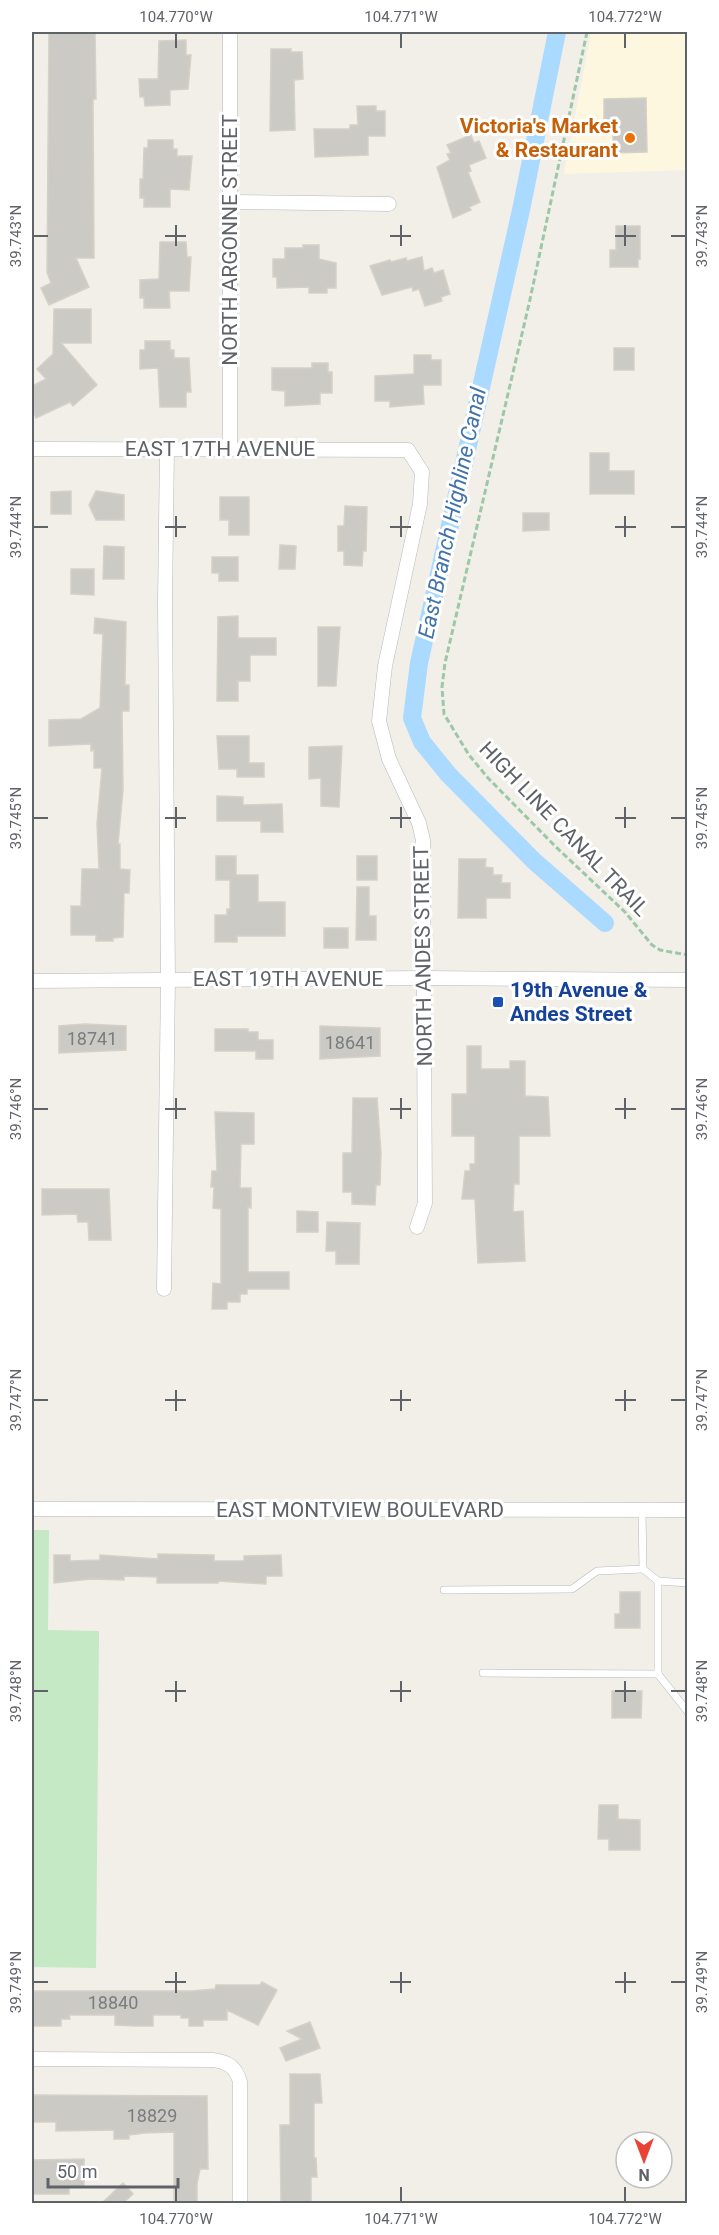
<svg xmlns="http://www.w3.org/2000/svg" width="719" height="2235" viewBox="0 0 719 2235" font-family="Roboto,sans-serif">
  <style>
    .commercial { fill: #fef7e0 }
    .green { fill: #c5e8c5 }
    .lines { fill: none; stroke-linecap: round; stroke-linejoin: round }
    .canal { stroke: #aadaff; stroke-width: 18 }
    .building { fill: #cccac5; stroke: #d6d1c6; stroke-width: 1.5 }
    .lane-casing { stroke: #b5b8bc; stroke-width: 8 }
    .street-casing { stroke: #b5b8bc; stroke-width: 15 }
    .path { stroke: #9cc7a9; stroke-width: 3; stroke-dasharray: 6 3; stroke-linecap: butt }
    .lane { stroke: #fff; stroke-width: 7 }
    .street { stroke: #fff; stroke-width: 14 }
    .ticks { fill: none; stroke: #5f6368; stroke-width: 2 }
    .food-dot { fill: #e8710a; stroke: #fff; stroke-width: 2 }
    .transit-dot { fill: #1a4fb4; stroke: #fff; stroke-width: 2 }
    .labels { text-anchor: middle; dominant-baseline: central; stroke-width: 6; stroke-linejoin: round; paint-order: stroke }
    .number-label { font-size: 18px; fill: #7a7d7f }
    .food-label { font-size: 21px; font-weight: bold; fill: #c56008; stroke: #fff; text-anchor: end }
    .street-label { font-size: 21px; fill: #5f6368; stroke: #fff }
    .transit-label { font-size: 21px; font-weight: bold; fill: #164399; stroke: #fff; text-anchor: start }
    .water-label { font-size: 22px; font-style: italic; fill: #4174aa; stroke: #fff }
    .neatline { fill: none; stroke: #5f6368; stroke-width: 2 }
    .ticks-label { font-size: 15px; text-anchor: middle; fill: #5f6368 }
  </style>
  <rect width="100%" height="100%" fill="#f1efe8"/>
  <polygon class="commercial" points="591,32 687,32 687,170 564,174"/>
  <polygon class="green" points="32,1530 49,1530 48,1630 99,1631 96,1968 32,1967"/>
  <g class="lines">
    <polyline class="canal" points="557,32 521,210 419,663 412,718 422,742 448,774 534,861 605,923"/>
  </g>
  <g class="building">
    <polygon points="49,32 95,32 96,99 93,99 94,258 76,258 89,287 49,305 41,288 51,283 47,272"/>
    <polygon points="186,40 186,55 191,55 188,89 170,90 170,105 145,106 144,97 140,97 139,79 158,79 159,41"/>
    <polygon points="271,49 291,49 291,52 302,52 303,79 294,80 295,130 270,131"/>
    <polygon points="646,98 647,152 613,153 613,123 604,123 604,99"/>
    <polygon points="357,106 376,106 376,111 385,111 385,136 368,136 368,155 315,157 314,129 350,129 350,125 358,125"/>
    <polygon points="471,135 474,143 479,141 486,158 469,165 471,171 468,172 480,202 469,207 471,210 453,218 437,167 450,160 447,154 451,153 447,145"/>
    <polygon points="148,140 173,140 173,149 177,149 177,156 192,156 189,190 170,189 170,207 144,207 144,198 140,198 140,179 143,179 144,148 148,148"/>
    <polygon points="616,226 640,226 640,259 638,259 638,267 610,267 610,250 616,250"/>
    <polygon points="160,242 186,242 187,257 191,257 189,291 169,291 170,308 144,308 144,298 140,298 140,280 159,279"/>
    <polygon points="303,245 319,245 319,259 336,263 336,288 327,288 327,293 309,293 309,287 277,288 277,277 273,277 273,259 285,259 285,248 303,248"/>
    <polygon points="422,257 424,271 432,268 434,273 443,270 450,294 441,297 442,301 425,306 419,289 413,291 412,287 382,295 370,266 390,260 391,262 406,258 407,261"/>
    <polygon points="54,309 91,309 91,343 61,343 97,385 73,406 70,402 36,418 32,409 32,386 46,379 37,369 53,354"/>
    <polygon points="145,341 170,341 170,350 174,350 174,358 189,358 191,392 186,392 186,407 160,407 158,368 140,369 140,350 145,350"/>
    <rect x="614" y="348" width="20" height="22"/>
    <polygon points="414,355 431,355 431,360 441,360 441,385 423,385 424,404 390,407 390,401 375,401 375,376 414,374"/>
    <polygon points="312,363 328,363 328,372 332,372 332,393 320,393 320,404 285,406 285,391 272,390 272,368 312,368"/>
    <polygon points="590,453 609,453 609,471 634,471 634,494 590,494"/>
    <polygon points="71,491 71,514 51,514 51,492"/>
    <polygon points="96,491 124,495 124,520 96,520 89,505"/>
    <polygon points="220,497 249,497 249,535 229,535 229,520 220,520"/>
    <polygon points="345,506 367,507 366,551 363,551 362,566 344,565 344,551 338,551 338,526 344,526"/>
    <polygon points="523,513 549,513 549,530 523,531"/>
    <polygon points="280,545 296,546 295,569 279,569"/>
    <polygon points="104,546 124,547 124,579 103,579"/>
    <polygon points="212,557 238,557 238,581 219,581 219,573 212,573"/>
    <polygon points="71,569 94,569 94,595 71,594"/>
    <polygon points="238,616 238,638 276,638 276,655 250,655 250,681 238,681 238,701 217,701 218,617"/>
    <polygon points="95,618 126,622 125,685 129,685 129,711 122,711 123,790 118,844 120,844 120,869 130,870 129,893 124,893 123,937 113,938 113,941 96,941 96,935 71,935 71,906 81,906 82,869 99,869 97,824 102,768 94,768 94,750 91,751 91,744 49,746 49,720 81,719 100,708 103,634 94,633"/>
    <polygon points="318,627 340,627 336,686 318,686"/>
    <polygon points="217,736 249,736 249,763 264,763 264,777 237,777 237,769 219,769"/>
    <polygon points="342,746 339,807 321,806 321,778 309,779 309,747"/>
    <polygon points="217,796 243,797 243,805 282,804 283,832 261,832 261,821 217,821"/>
    <polygon points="216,856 236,856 236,875 258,875 258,902 285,902 285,936 237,936 237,942 215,942 215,915 227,915 227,909 230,909 230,880 216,880"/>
    <rect x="357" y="856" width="20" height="24"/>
    <polygon points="459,859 486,859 485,867 493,868 493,875 502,875 501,883 510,883 510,898 486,898 486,918 458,918"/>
    <polygon points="357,887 369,887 369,916 376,916 376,940 356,940"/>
    <rect x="324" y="928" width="24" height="20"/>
    <polygon points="85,1024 126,1026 126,1050 59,1053 59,1026"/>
    <polygon points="320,1026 380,1028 380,1056 320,1059"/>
    <polygon points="215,1029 248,1029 248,1032 258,1032 258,1040 273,1040 273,1059 256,1059 256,1051 215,1051"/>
    <polygon points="467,1046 481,1046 481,1069 510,1069 510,1061 525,1061 525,1096 548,1097 550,1136 519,1136 519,1184 514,1184 513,1212 523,1211 525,1261 478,1263 475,1199 462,1199 465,1171 470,1171 470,1164 475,1164 475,1136 452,1136 452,1094 467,1094"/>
    <polygon points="353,1098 377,1098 381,1153 380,1185 376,1185 375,1205 352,1204 352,1192 343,1192 343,1153 352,1153"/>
    <polygon points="215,1112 254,1113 254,1144 241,1144 240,1188 251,1188 251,1208 248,1207 248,1272 289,1272 289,1289 247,1289 247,1294 240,1294 240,1302 227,1302 227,1309 212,1309 213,1283 221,1284 221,1209 213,1208 214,1187 211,1187 212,1171 217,1171"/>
    <polygon points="42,1189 109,1189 111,1240 89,1240 88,1222 78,1222 77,1214 42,1215"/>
    <polygon points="297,1211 318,1212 318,1232 297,1232"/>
    <polygon points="327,1222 360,1223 359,1264 336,1264 336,1251 326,1251"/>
    <polygon points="158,1554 214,1555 214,1561 244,1561 244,1556 281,1555 282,1576 266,1576 266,1584 218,1581 218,1583 157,1583 157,1577 124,1576 124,1580 91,1579 54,1583 54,1555 70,1555 70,1561 100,1560 100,1555 158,1559"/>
    <polygon points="620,1592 640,1592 640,1628 615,1628 615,1614 620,1614"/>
    <polygon points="612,1691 642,1691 641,1718 612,1718"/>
    <polygon points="599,1805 618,1805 618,1819 640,1820 640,1850 609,1850 609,1839 598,1839"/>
    <polygon points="262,1982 277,1990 258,2025 227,2010 227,2020 203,2020 203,2026 189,2026 189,2018 181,2018 181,2015 153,2015 153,2026 135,2026 115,2025 115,2015 69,2015 70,2019 61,2019 61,2026 32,2026 32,1991 191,1991 215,1989 216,1985 260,1985"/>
    <polygon points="310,2022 320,2048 286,2061 280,2048 302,2039 287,2031"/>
    <polygon points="290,2074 320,2074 322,2103 314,2103 314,2158 316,2158 317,2177 311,2177 311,2204 281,2204 280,2125 290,2125"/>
    <polygon points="33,2095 207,2096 208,2169 200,2169 197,2184 197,2204 174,2204 174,2132 145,2133 129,2135 129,2139 114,2139 114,2130 56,2131 56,2122 33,2122"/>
    <polygon points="84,2159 84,2187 69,2187 69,2194 32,2194 32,2160"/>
    <polygon points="123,2183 133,2194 122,2204 101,2204"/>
  </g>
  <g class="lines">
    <defs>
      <g id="lane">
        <polyline points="658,1581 688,1583"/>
        <polyline points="444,1590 572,1589 597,1571 643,1569 642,1511"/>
        <polyline points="483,1673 658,1674 658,1581 643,1569"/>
        <polyline points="658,1674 688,1712"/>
      </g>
      <g id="street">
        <polyline points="230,32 230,449"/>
        <polyline points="231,202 389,204"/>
        <polyline points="32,449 408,450 422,472 420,504 385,666 379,721 389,759 419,823 423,840 425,1203 417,1227"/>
        <polyline points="32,981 425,978 688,980"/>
        <polyline points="164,1289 168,979 165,603 167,448"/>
        <polyline points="32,1509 688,1510"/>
        <path d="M32,2059L213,2060C228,2062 236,2067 240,2082V2204"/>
      </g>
    </defs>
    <use href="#lane" class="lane-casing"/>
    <use href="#street" class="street-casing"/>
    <polyline class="path" points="587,32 529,304 445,663 442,687 444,714 469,755 488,778 555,846 625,912 652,945 660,950 688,955"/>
    <use href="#lane" class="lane"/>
    <use href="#street" class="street"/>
  </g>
  <path class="ticks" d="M176,33V48M401,33V48M625,33V48M176,225V246M401,225V246M625,225V246M33,236H48M165,236H186M390,236H411M615,236H636M671,236H686M176,516V537M401,516V537M625,516V537M33,527H48M165,527H186M390,527H411M615,527H636M671,527H686M176,807V828M401,807V828M625,807V828M33,818H48M165,818H186M390,818H411M615,818H636M671,818H686M176,1098V1119M401,1098V1119M625,1098V1119M33,1109H48M165,1109H186M390,1109H411M615,1109H636M671,1109H686M176,1390V1411M401,1390V1411M625,1390V1411M33,1400H48M165,1400H186M390,1400H411M615,1400H636M671,1400H686M176,1681V1702M401,1681V1702M625,1681V1702M33,1691H48M165,1691H186M390,1691H411M615,1691H636M671,1691H686M176,1972V1993M401,1972V1993M625,1972V1993M33,1982H48M165,1982H186M390,1982H411M615,1982H636M671,1982H686M176,2187V2202M401,2187V2202M625,2187V2202"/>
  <circle class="food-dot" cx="630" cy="138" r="6"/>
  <rect class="transit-dot" x="492" y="996" width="12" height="12" rx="3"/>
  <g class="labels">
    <g class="number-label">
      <text x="92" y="1038">18741</text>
      <text x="350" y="1042">18641</text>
      <text x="113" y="2002">18840</text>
      <text x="152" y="2115">18829</text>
    </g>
    <g class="food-label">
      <text x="618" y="126">Victoria's Market<tspan x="618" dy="24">&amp; Restaurant</tspan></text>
    </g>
    <g class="street-label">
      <text transform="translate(230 240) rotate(-90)">NORTH ARGONNE STREET</text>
      <text x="220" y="449">EAST 17TH AVENUE</text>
      <text transform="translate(564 829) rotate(46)">HIGH LINE CANAL TRAIL</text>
      <text transform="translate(423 956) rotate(-91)">NORTH ANDES STREET</text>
      <text x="288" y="979">EAST 19TH AVENUE</text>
      <text x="360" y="1510">EAST MONTVIEW BOULEVARD</text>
    </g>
    <g class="transit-label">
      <text x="510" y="990">19th Avenue &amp;<tspan x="510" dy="24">Andes Street</tspan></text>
    </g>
    <g class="water-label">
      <text transform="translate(452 513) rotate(-78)">East Branch Highline Canal</text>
    </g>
  </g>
  <rect width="719" height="2235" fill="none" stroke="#ffffff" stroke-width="66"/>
  <g transform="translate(644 2160) rotate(180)"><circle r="28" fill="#ffffff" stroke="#bfc1c3" stroke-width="1.5"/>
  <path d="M0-4.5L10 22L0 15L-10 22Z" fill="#ea4335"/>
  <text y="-9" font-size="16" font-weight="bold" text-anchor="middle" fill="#5f6368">N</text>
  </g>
  <path d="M48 2178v9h130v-9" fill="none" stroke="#5f6368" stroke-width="3"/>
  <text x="57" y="2178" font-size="18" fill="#5f6368" stroke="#ffffff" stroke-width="4.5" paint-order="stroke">50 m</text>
  <rect x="33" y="33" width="653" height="2169" class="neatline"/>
  <g class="ticks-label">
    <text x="176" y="22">104.770°W</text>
    <text x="401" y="22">104.771°W</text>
    <text x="625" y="22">104.772°W</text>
    <text transform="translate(702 236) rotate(-90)" y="5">39.743°N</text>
    <text transform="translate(16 236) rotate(-90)" y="5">39.743°N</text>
    <text transform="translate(702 527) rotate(-90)" y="5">39.744°N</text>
    <text transform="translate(16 527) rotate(-90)" y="5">39.744°N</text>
    <text transform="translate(16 818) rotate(-90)" y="5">39.745°N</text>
    <text transform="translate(702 818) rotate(-90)" y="5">39.745°N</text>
    <text transform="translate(16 1109) rotate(-90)" y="5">39.746°N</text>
    <text transform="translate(702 1109) rotate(-90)" y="5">39.746°N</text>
    <text transform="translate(16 1400) rotate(-90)" y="5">39.747°N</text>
    <text transform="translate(702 1400) rotate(-90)" y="5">39.747°N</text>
    <text transform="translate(702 1691) rotate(-90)" y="5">39.748°N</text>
    <text transform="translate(16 1691) rotate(-90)" y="5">39.748°N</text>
    <text transform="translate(16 1982) rotate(-90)" y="5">39.749°N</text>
    <text transform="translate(702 1982) rotate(-90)" y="5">39.749°N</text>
    <text x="176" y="2224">104.770°W</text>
    <text x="401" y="2224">104.771°W</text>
    <text x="625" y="2224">104.772°W</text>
  </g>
</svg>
